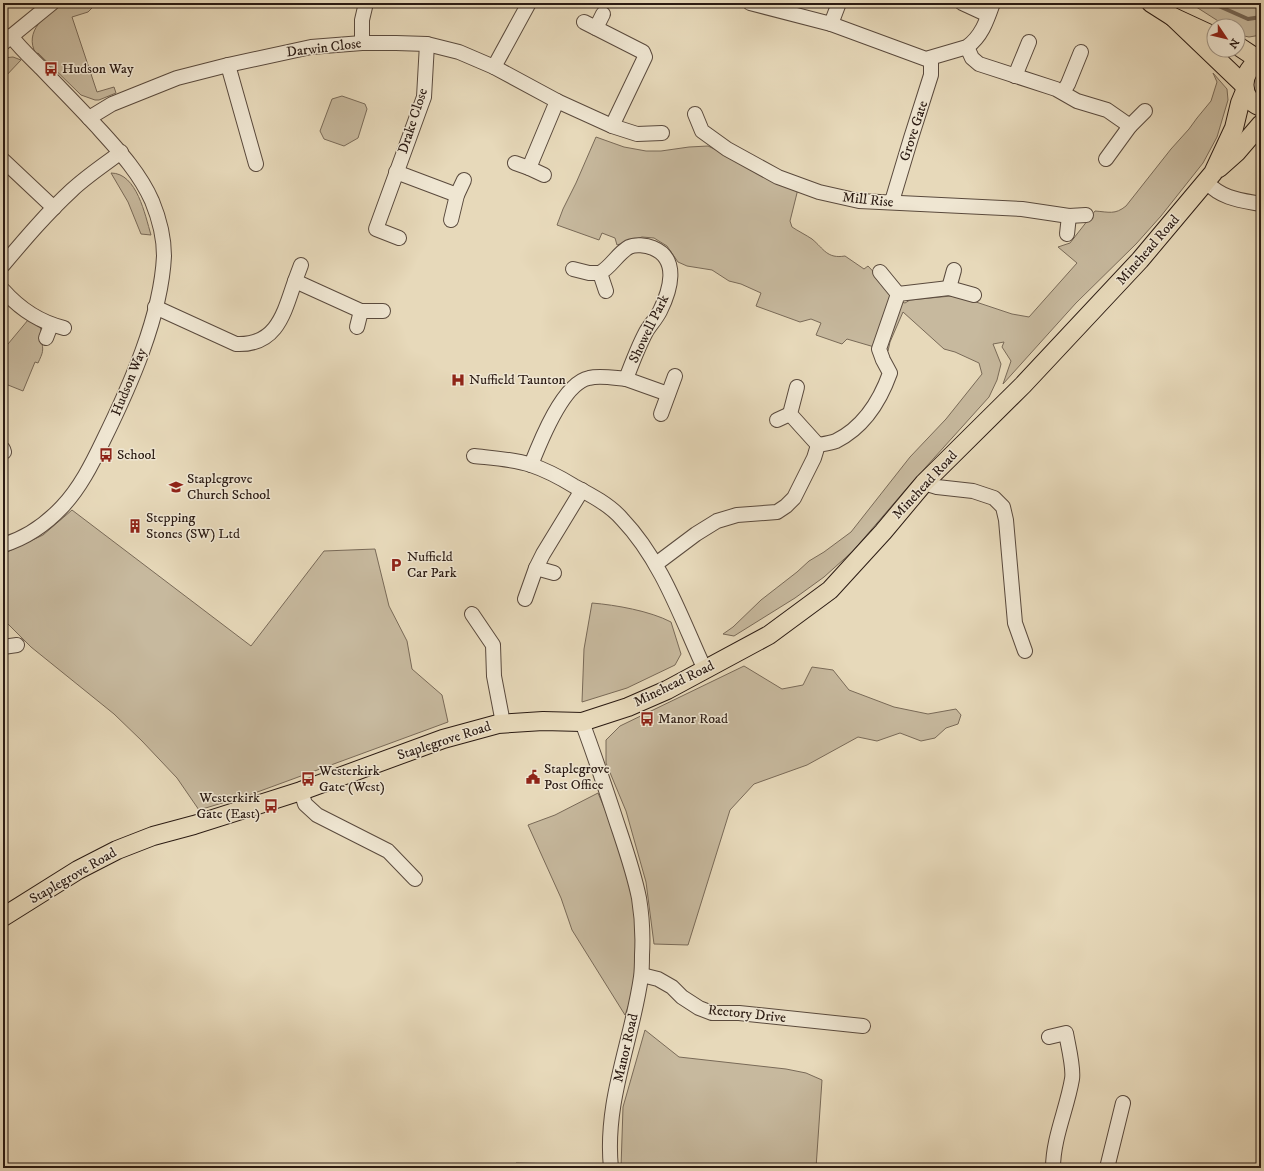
<svg xmlns="http://www.w3.org/2000/svg" width="1264" height="1171" viewBox="0 0 1264 1171" font-family="'IM FELL DW Pica',serif">
  <style>
    .green { fill: #c7b99e; stroke: #796a58 }
    .lines { fill: none; stroke-linecap: round; stroke-linejoin: round }
    .stream { stroke: #756655; stroke-width: 4 }
    .minor-casing { stroke: #5a4a3d; stroke-width: 16 }
    .major-casing { stroke: #2b1b13; stroke-width: 20 }
    .minor { stroke: #efe6d2; stroke-width: 14 }
    .major { stroke: #e7d9ba; stroke-width: 18 }
    .labels { text-anchor: middle; dominant-baseline: central; stroke-width: 3; stroke-linejoin: round; paint-order: stroke }
    .street-label { font-size: 14px; fill: #2b1b13; stroke: #efe6d2 }
    .poi-label { font-size: 14px; fill: #2b1b13; stroke: #efe6d2; text-anchor: start }
  </style>
  <rect width="100%" height="100%" fill="#e7d9ba"/>
  <filter id="stains"><feTurbulence type="fractalNoise" baseFrequency=".005" numOctaves="4"/><feColorMatrix values="0 0 0 0 .2 0 0 0 0 .09 0 0 0 0 .02 0 0 0 .5 -.17"/></filter>
  <radialGradient id="worn" r=".72"><stop offset=".6" stop-color="#630" stop-opacity="0"/><stop offset="1" stop-color="#630" stop-opacity=".3"/></radialGradient>
  <g class="green">
    <path d="M62,3H92L93,7L88,12L72,17L97,92L114,87L116,93L99,100H95L81,95L38,53L36,54C23,31 46,15 62,3Z"/>
    <polygon points="1190,3 1261,3 1261,35 1249,37 1239,35 1238,26 1226,26"/>
    <polygon points="13,57 21,60 3,79 3,58"/>
    <path d="M1213,73L1227,89L1228,100L1217,137L1203,163L1161,216L1136,244L1076,303L1003,384L1011,361L1002,347L1004,342L993,344L1001,364L997,380L989,397L907,488L853,551L824,577L795,598L734,636L723,634L733,627L761,600L797,572L809,561L824,552L851,532L910,457L946,419L982,374L979,363L955,352L944,349L903,312L890,342L888,351L847,339L842,344L816,335L821,323L811,319L800,322L756,306L761,293L741,284L729,281L712,270L687,266L678,262L667,246L654,238L642,237L617,245L615,238L602,233L599,240L557,225L563,209L576,183L596,137L624,147L646,151H661L689,147L708,146L798,189L790,221L792,227C798,231 806,235 812,239C824,249 827,259 845,256L864,269L868,266L884,283L892,299L905,303L910,300L951,296L976,302L1012,314L1029,317L1077,263L1058,247L1070,243L1095,211C1109,212 1115,215 1126,206L1171,149L1189,129L1197,118L1211,101L1217,82Z"/>
    <polygon points="342,96 365,104 367,109 358,138 344,146 324,139 320,131 332,99"/>
    <path d="M111,173C137,173 145,215 151,235L141,234L128,202Z"/>
    <path d="M28,320C35,322 41,324 41,332C41,334 41,336 41,339C44,351 43,352 38,363L35,362L23,391L3,383V350Z"/>
    <polygon points="72,510 251,646 324,551 375,549 389,606 407,641 412,669 442,695 448,722 252,794 199,810 177,778 142,741 114,714 31,647 3,619 3,554 43,535"/>
    <path d="M592,603C616,605 650,611 671,622L681,654L675,665L627,688L582,702L584,649Z"/>
    <polygon points="744,666 782,689 803,685 812,667 833,670 849,690 894,707 928,714 956,709 961,715 958,724 946,728 935,738 921,741 900,733 877,741 858,737 807,765 754,784 730,810 688,945 654,944 646,882 626,811 606,763 606,740 620,726"/>
    <path d="M598,793C605,810 613,827 619,844C637,895 646,965 625,1015L572,930L561,898L528,825L555,815Z"/>
    <polygon points="645,1030 679,1057 786,1069 806,1073 822,1080 816,1168 621,1168 623,1107"/>
    <polygon points="516,1163 603,1165 603,1168 516,1168"/>
  </g>
  <g class="lines">
    <polyline class="stream" points="1212,3 1248,19 1261,17"/>
    <defs>
      <g id="minor">
        <path d="M750,3L831,24L926,59L967,47C982,36 987,20 993,3"/>
        <polyline points="962,3 988,15"/>
        <polyline points="831,24 839,3"/>
        <polyline points="596,28 603,14"/>
        <polyline points="3,43 52,3"/>
        <polyline points="362,43 362,20 366,3"/>
        <polyline points="967,47 972,58 979,64 1056,89 1077,101 1107,110 1130,126 1106,159"/>
        <polyline points="228,65 256,164"/>
        <polyline points="494,67 529,3"/>
        <polyline points="1015,76 1029,42"/>
        <polyline points="1063,92 1068,84 1081,52"/>
        <polyline points="695,114 702,131 727,149 778,177 819,192 859,201 1022,209 1069,216 1086,215"/>
        <polyline points="89,118 112,104 177,78 228,65 311,47 362,43 396,43 427,44 459,52 494,67 557,101 612,126 645,57 643,52 584,22"/>
        <polyline points="612,126 637,134 662,133"/>
        <polyline points="1130,126 1145,111"/>
        <polyline points="3,160 54,208"/>
        <polyline points="515,163 529,168"/>
        <polyline points="396,172 457,195"/>
        <polyline points="544,175 529,168 557,101"/>
        <path d="M1206,182C1223,199 1239,200 1261,204"/>
        <polyline points="890,202 893,198 911,138 931,75 931,58"/>
        <polyline points="451,220 457,195 464,180"/>
        <polyline points="1067,234 1069,216"/>
        <polyline points="399,238 376,229 424,97 427,44"/>
        <path d="M3,265C25,239 47,213 72,190C87,176 104,165 121,152"/>
        <polyline points="301,265 295,281 361,311 383,311"/>
        <polyline points="573,269 589,273 600,273"/>
        <polyline points="880,272 898,294"/>
        <polyline points="949,288 954,270"/>
        <path d="M3,290C19,308 39,322 64,328"/>
        <path d="M155,307L236,344C277,346 284,313 295,281"/>
        <polyline points="357,327 361,311"/>
        <polyline points="46,338 51,325"/>
        <polyline points="626,379 668,394"/>
        <polyline points="797,387 790,414 818,445"/>
        <polyline points="661,414 675,376"/>
        <polyline points="777,420 790,414"/>
        <polyline points="3,449 4,452"/>
        <path d="M474,456C492,458 513,459 531,465C546,470 561,478 574,486C591,495 610,505 622,519C662,561 681,618 705,670"/>
        <path d="M531,465C540,442 563,383 589,378C600,375 614,378 626,379C632,363 638,347 646,332C650,325 656,319 660,311C670,291 680,259 653,248C646,245 635,244 629,247C617,254 612,266 600,273L606,291"/>
        <polyline points="924,483 937,487 973,491 994,498 1003,507 1006,520 1015,623 1025,651"/>
        <path d="M3,545C26,538 46,524 62,507C80,488 92,464 103,441C130,386 161,317 164,256C164,238 159,218 152,201C140,174 121,153 101,131C82,110 61,89 41,68C31,58 20,48 11,36"/>
        <path d="M656,564L696,534L717,521L737,515L777,512L786,506L794,498L814,458L818,445C824,444 831,443 836,441C864,427 880,401 890,373L883,360L879,349L898,294L949,288L974,295"/>
        <polyline points="536,568 554,573"/>
        <polyline points="525,599 536,568 543,554 582,490"/>
        <polyline points="472,614 493,645 494,676 503,723"/>
        <polyline points="3,647 17,645"/>
        <path d="M582,722C593,751 603,781 613,811C622,839 633,868 639,898C642,916 643,937 642,955C642,962 642,970 641,977C632,1041 604,1102 611,1168"/>
        <polyline points="301,791 305,804 317,815 388,851 415,879"/>
        <polyline points="642,975 658,979 672,987 682,997 699,1008 712,1013 739,1013 863,1026"/>
        <path d="M1049,1037L1066,1033C1068,1045 1074,1068 1072,1079C1067,1109 1053,1138 1053,1168"/>
        <polyline points="1107,1168 1123,1103"/>
      </g>
      <g id="major">
        <polyline points="1151,3 1173,17 1214,36"/>
        <polyline points="1173,17 1244,85"/>
        <polyline points="1238,46 1259,60"/>
        <path d="M1261,60C1240,70 1238,99 1261,107"/>
        <polyline points="1219,168 1237,152 1261,124"/>
        <polyline points="3,917 78,870 117,850 153,836 194,825 301,791 443,739 498,724 543,721 582,722 628,707 667,690 769,635 830,590 883,532 924,483 1023,385 1140,260 1213,173 1234,128 1240,103 1245,91"/>
      </g>
    </defs>
    <use href="#minor" class="minor-casing"/>
    <use href="#major" class="major-casing"/>
    <use href="#minor" class="minor"/>
    <use href="#major" class="major"/>
  </g>
  <defs>
    <symbol id="bus-bare" viewBox="-9 -9 18 18"><path d="M-5-6H5V4H4V6H2V4H-2V6H-4V4H-5ZM-3.5-4V0h7V-4ZM-3.5 1.2v1.5H-2V1.2ZM2 1.2v1.5H3.5V1.2Z" fill="#8f2418" stroke="#efe6d2" stroke-width="2.5" paint-order="stroke"/></symbol>
    <symbol id="hospital-bare" viewBox="-9 -9 18 18"><path d="M-5-5h3v3.5h4V-5h3V5h-3V1.5h-4V5h-3Z" fill="#8f2418" stroke="#efe6d2" stroke-width="2.5" paint-order="stroke"/></symbol>
    <symbol id="school-bare" viewBox="-9 -9 18 18"><path d="M0-5L7-2L0 1L-7-2ZM-4 1L0 2.5L4 1V4Q0 6-4 4Z" fill="#8f2418" stroke="#efe6d2" stroke-width="2.5" paint-order="stroke"/></symbol>
    <symbol id="building-bare" viewBox="-9 -9 18 18"><path d="M-4-6H4V6H1V3H-1V6H-4ZM-2.5-4.3h1.7v1.8h-1.7ZM.8-4.3h1.7v1.8H.8ZM-2.5-1h1.7V.8h-1.7ZM.8-1h1.7V.8H.8Z" fill="#8f2418" stroke="#efe6d2" stroke-width="2.5" paint-order="stroke"/></symbol>
    <symbol id="parking-bare" viewBox="-9 -9 18 18"><path d="M-3.5-5.5H1a3.5 3.5 0 0 1 0 7H-1V5.5H-3.5ZM-1-3.4V-.6H.8a1.4 1.4 0 0 0 0-2.8Z" fill="#8f2418" stroke="#efe6d2" stroke-width="2.5" paint-order="stroke"/></symbol>
    <symbol id="civic-bare" viewBox="-9 -9 18 18"><path d="M-.6-6.5H3V-4.5H.6V-3L4-1V1h2V6H-6V1h2V-1L-.6-3ZM-1.2 2.5V6h2.4V2.5Z" fill="#8f2418" stroke="#efe6d2" stroke-width="2.5" paint-order="stroke"/></symbol>
  </defs>
  <g fill-rule="evenodd">
    <use href="#bus-bare" x="41" y="59" width="20" height="20"/>
    <use href="#hospital-bare" x="448" y="370" width="20" height="20"/>
    <use href="#bus-bare" x="96" y="445" width="20" height="20"/>
    <use href="#school-bare" x="166" y="477" width="20" height="20"/>
    <use href="#building-bare" x="125" y="516" width="20" height="20"/>
    <use href="#parking-bare" x="386" y="555" width="20" height="20"/>
    <use href="#bus-bare" x="637" y="709" width="20" height="20"/>
    <use href="#civic-bare" x="523" y="767" width="20" height="20"/>
    <use href="#bus-bare" x="298" y="769" width="20" height="20"/>
    <use href="#bus-bare" x="261" y="796" width="20" height="20"/>
  </g>
  <g class="labels">
    <g class="street-label">
      <text transform="translate(324 48) rotate(-7)">Darwin Close</text>
      <text transform="translate(413 121) rotate(-72)">Drake Close</text>
      <text transform="translate(914 131) rotate(-72)">Grove Gate</text>
      <text transform="translate(868 200) rotate(6)">Mill Rise</text>
      <text transform="translate(1148 250) rotate(-49)">Minehead Road</text>
      <text transform="translate(649 329) rotate(-64)">Showell Park</text>
      <text transform="translate(129 382) rotate(-68)">Hudson Way</text>
      <text transform="translate(925 485) rotate(-47)">Minehead Road</text>
      <text transform="translate(674 684) rotate(-26)">Minehead Road</text>
      <text transform="translate(444 741) rotate(-18)">Staplegrove Road</text>
      <text transform="translate(73 876) rotate(-30)">Staplegrove Road</text>
      <text transform="translate(747 1014) rotate(6)">Rectory Drive</text>
      <text transform="translate(626 1048) rotate(-77)">Manor Road</text>
    </g>
    <g class="poi-label">
      <text x="62" y="69">Hudson Way</text>
      <text x="469" y="380">Nuffield Taunton</text>
      <text x="117" y="455">School</text>
      <text x="187" y="479">Staplegrove<tspan x="187" dy="16">Church School</tspan></text>
      <text x="146" y="518">Stepping<tspan x="146" dy="16">Stones (SW) Ltd</tspan></text>
      <text x="407" y="557">Nuffield<tspan x="407" dy="16">Car Park</tspan></text>
      <text x="658" y="719">Manor Road</text>
      <text x="544" y="769">Staplegrove<tspan x="544" dy="16">Post Office</tspan></text>
      <text x="319" y="771">Westerkirk<tspan x="319" dy="16">Gate (West)</tspan></text>
      <text x="260" y="798" text-anchor="end">Westerkirk<tspan x="260" dy="16">Gate (East)</tspan></text>
    </g>
  </g>
  <rect width="1264" height="1171" fill="none" stroke="#e7d9ba" stroke-width="16"/>
  <rect x="4" y="4" width="1256" height="1163" fill="none" stroke="#2b1b13" stroke-width="2"/>
  <rect x="8" y="8" width="1248" height="1155" fill="none" stroke="#2b1b13"/>
  <g transform="translate(1226 38) rotate(125)"><circle r="19" fill="#efe6d2" stroke="#a19586"/>
  <path d="M0-3L7 15L0 10L-7 15Z" fill="#8f2418"/>
  <text y="-6" font-size="11" font-weight="bold" text-anchor="middle" fill="#2b1b13">N</text>
  </g>
  <rect width="100%" height="100%" filter="url(#stains)"/>
  <rect width="100%" height="100%" fill="url(#worn)"/>
</svg>
